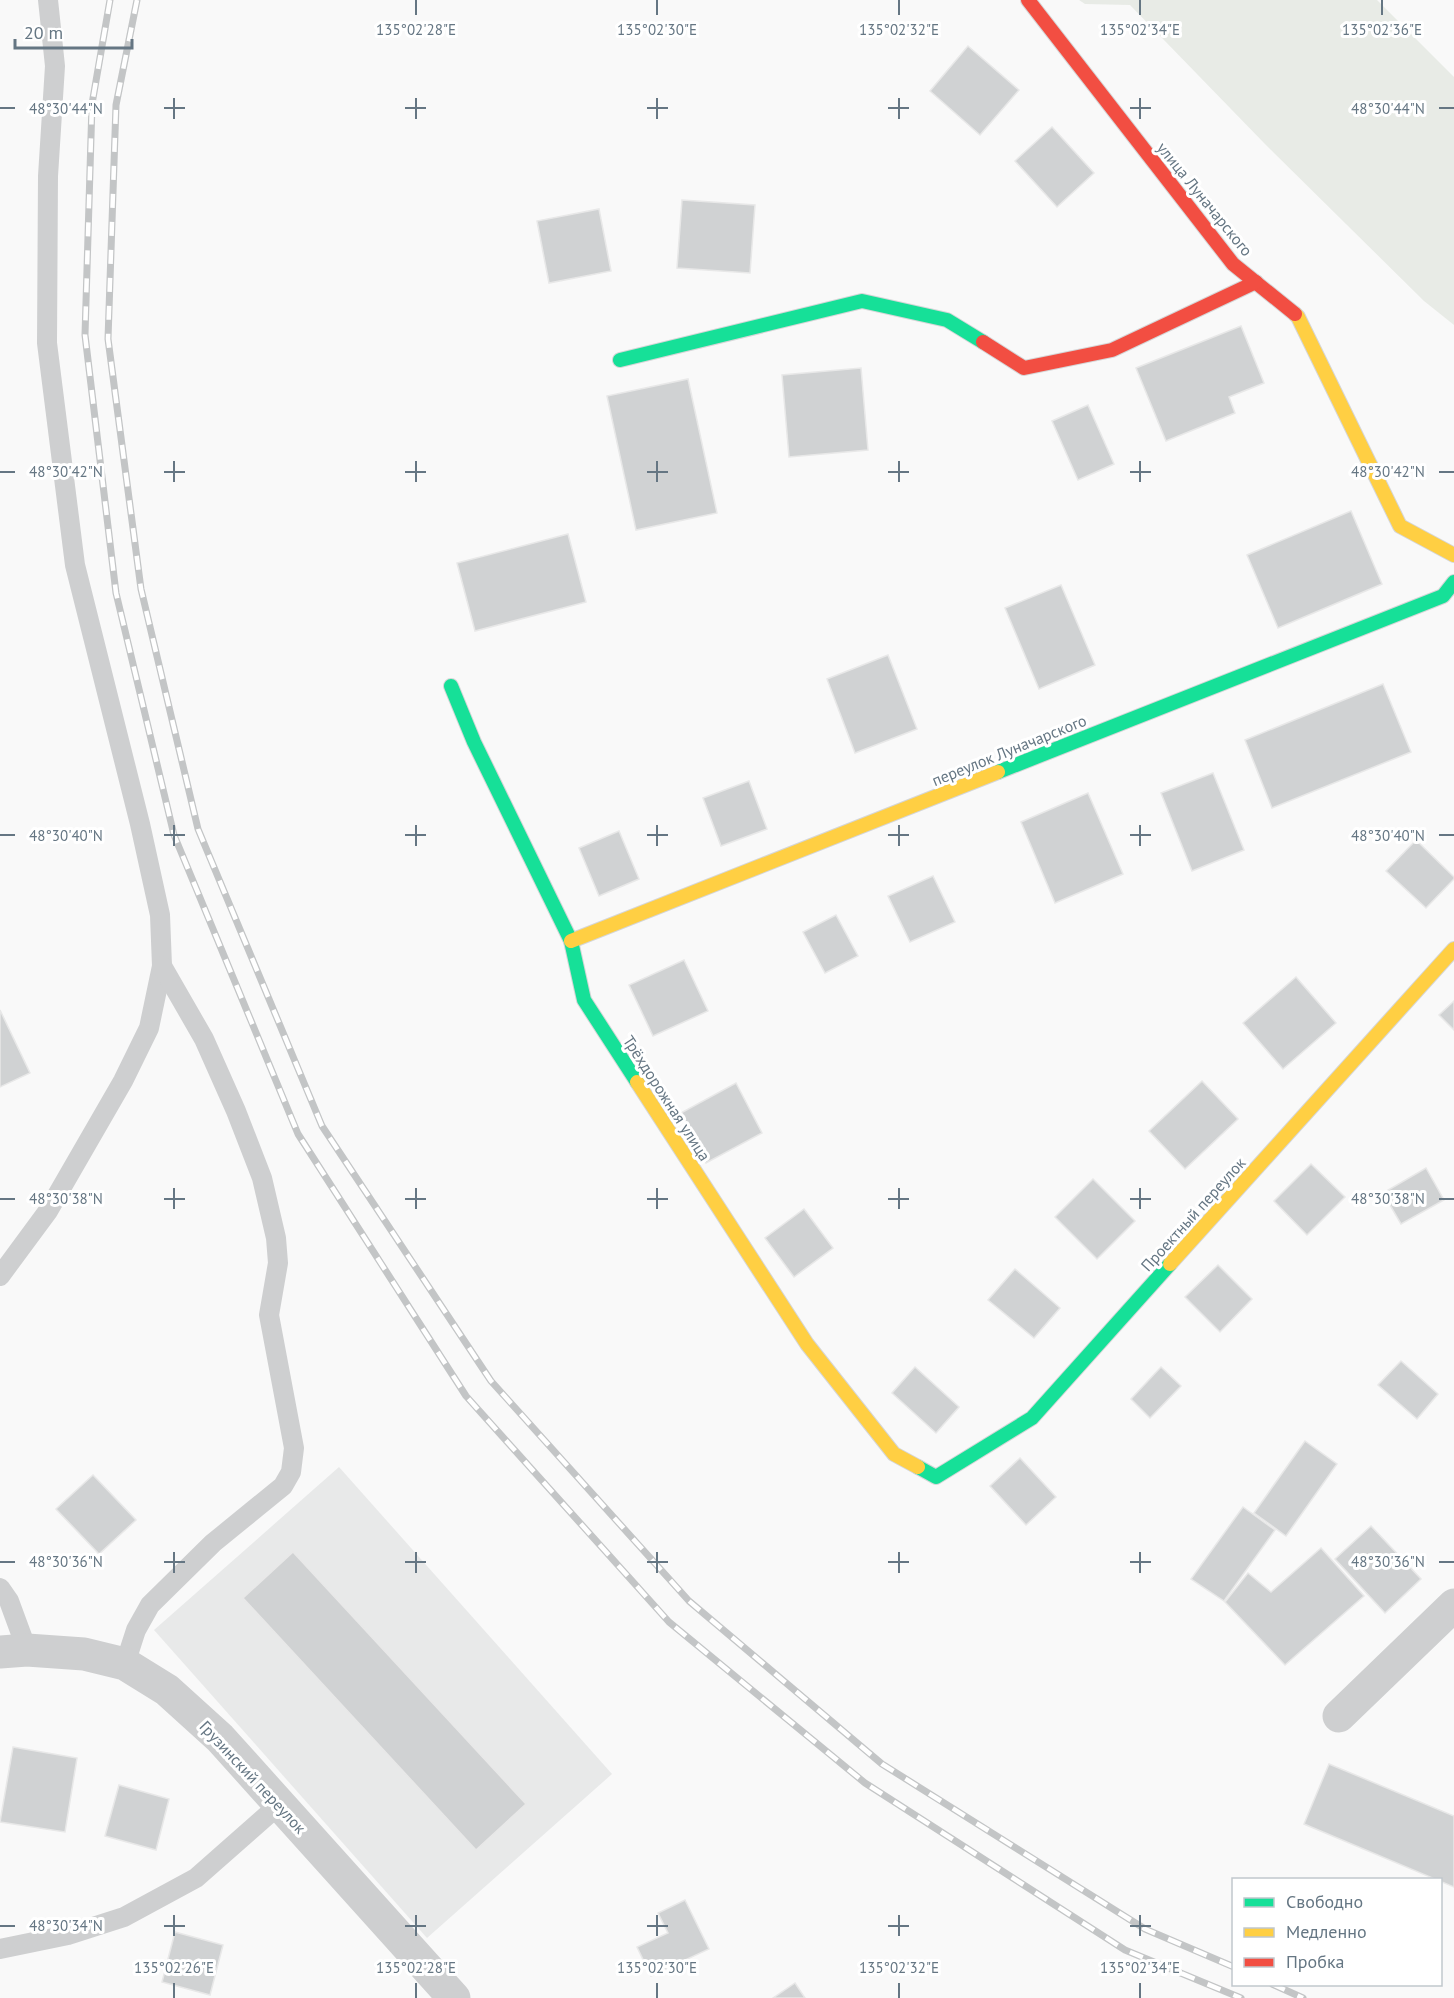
<svg xmlns="http://www.w3.org/2000/svg" width="1454" height="1998" viewBox="0 0 1454 1998" font-family="'PT Sans',sans-serif">
  <style>
    .built { fill: #e8e9e9 }
    .green { fill: #e8ebe6 }
    .building { fill: #d0d2d3; stroke: #e8e8e8; stroke-width: 1.5 }
    .lines { fill: none; stroke-linecap: round; stroke-linejoin: round }
    .fast-casing { stroke: #d5d6d7; stroke-width: 16 }
    .slow-casing { stroke: #d5d6d7; stroke-width: 16 }
    .jam-casing { stroke: #d5d6d7; stroke-width: 16 }
    .lane { stroke: #cecfd0; stroke-width: 20 }
    .street { stroke: #cecfd0; stroke-width: 33 }
    .fast { stroke: #16e098; stroke-width: 14 }
    .slow { stroke: #ffcf43; stroke-width: 14 }
    .jam { stroke: #f24e42; stroke-width: 14 }
    .rail-casing { stroke: #c3c5c6; stroke-width: 7 }
    .rail { stroke: #fff; stroke-width: 4.5; stroke-dasharray: 14; stroke-linecap: butt }
    .ticks { fill: none; stroke: #657683; stroke-width: 2 }
    .labels { text-anchor: middle; dominant-baseline: central; stroke-width: 6; stroke-linejoin: round; paint-order: stroke }
    .street-label { font-size: 16px; fill: #657683; stroke: #fff }
    .ticks-label { font-size: 15px; text-anchor: middle; fill: #657683; stroke: #fff; stroke-width: 6; stroke-linejoin: round; paint-order: stroke }
  </style>
  <rect width="100%" height="100%" fill="#f9f9f9"/>
  <polygon class="built" points="339,1467 612,1774 427,1938 154,1630"/>
  <polygon class="green" points="1079,0 1377,0 1454,77 1454,325 1424,301 1264,143 1130,5 1085,4"/>
  <g class="building">
    <polygon points="968,46 1019,90 980,135 930,91"/>
    <polygon points="1052,127 1094,173 1057,207 1015,161"/>
    <polygon points="682,200 755,205 750,273 677,268"/>
    <polygon points="599,209 611,271 549,283 537,221"/>
    <polygon points="1241,326 1264,383 1229,397 1235,413 1166,441 1136,368"/>
    <polygon points="861,368 868,450 789,457 782,375"/>
    <polygon points="688,379 717,513 636,530 607,396"/>
    <polygon points="1088,405 1114,464 1078,480 1052,421"/>
    <polygon points="1351,511 1382,584 1278,628 1247,555"/>
    <polygon points="568,534 586,602 475,631 457,563"/>
    <polygon points="1061,585 1095,665 1039,689 1005,608"/>
    <polygon points="888,655 917,729 855,753 827,679"/>
    <polygon points="1383,684 1411,752 1272,808 1245,740"/>
    <polygon points="1213,773 1244,850 1192,871 1161,793"/>
    <polygon points="749,781 767,829 721,846 703,798"/>
    <polygon points="1088,793 1123,874 1055,903 1021,822"/>
    <polygon points="619,831 639,879 599,896 579,848"/>
    <polygon points="1416,840 1454,877 1454,879 1426,908 1386,871"/>
    <polygon points="933,876 955,922 910,942 888,896"/>
    <polygon points="836,915 858,956 825,973 803,932"/>
    <polygon points="684,960 708,1011 653,1036 629,985"/>
    <polygon points="1296,977 1336,1023 1283,1069 1243,1023"/>
    <polygon points="1454,1001 1454,1030 1439,1015"/>
    <polygon points="0,1010 30,1073 0,1087"/>
    <polygon points="1202,1081 1238,1119 1185,1169 1149,1131"/>
    <polygon points="736,1083 762,1133 706,1163 679,1114"/>
    <polygon points="1311,1164 1345,1197 1307,1235 1274,1201"/>
    <polygon points="1426,1168 1444,1200 1401,1224 1383,1193"/>
    <polygon points="1093,1179 1135,1221 1097,1259 1055,1217"/>
    <polygon points="804,1209 833,1248 794,1277 765,1238"/>
    <polygon points="1218,1265 1252,1299 1220,1332 1185,1297"/>
    <polygon points="1015,1269 1060,1308 1034,1338 988,1300"/>
    <polygon points="1401,1361 1438,1394 1417,1419 1378,1385"/>
    <polygon points="915,1367 959,1407 936,1433 892,1393"/>
    <polygon points="1161,1367 1181,1386 1150,1418 1131,1399"/>
    <polygon points="1305,1441 1337,1464 1286,1536 1254,1513"/>
    <polygon points="1020,1458 1056,1497 1026,1525 990,1486"/>
    <polygon points="93,1475 136,1520 99,1554 56,1509"/>
    <polygon points="1243,1507 1275,1530 1224,1601 1191,1579"/>
    <polygon points="1371,1526 1421,1579 1385,1613 1335,1559"/>
    <polygon points="1321,1548 1364,1596 1285,1665 1225,1602 1248,1573 1271,1592"/>
    <polygon points="293,1552 526,1804 476,1850 243,1598"/>
    <polygon points="13,1747 77,1758 65,1832 0,1822"/>
    <polygon points="1329,1764 1454,1816 1454,1887 1304,1824"/>
    <polygon points="119,1785 169,1799 156,1850 105,1836"/>
    <polygon points="685,1900 709,1949 651,1976 637,1947 668,1933 658,1913"/>
    <polygon points="175,1932 223,1945 210,1995 162,1982"/>
    <polygon points="795,1983 805,1998 773,1998"/>
  </g>
  <g class="lines">
    <defs>
      <g id="fast">
        <polyline points="620,360 862,301 947,320 983,342"/>
        <polyline points="451,686 474,742 571,941 584,1000 637,1082"/>
        <polyline points="998,772 1443,596 1454,582"/>
        <polyline points="918,1467 936,1477 1032,1418 1170,1264"/>
      </g>
      <g id="slow">
        <polyline points="1295,314 1298,317 1400,526 1454,555"/>
        <polyline points="571,941 998,772"/>
        <polyline points="637,1082 807,1344 894,1454 918,1467"/>
        <polyline points="1170,1264 1454,949"/>
      </g>
      <g id="jam">
        <polyline points="1028,0 1233,264 1295,314"/>
        <polyline points="983,342 1024,368 1112,350 1256,282"/>
      </g>
    </defs>
    <use href="#fast" class="fast-casing"/>
    <use href="#slow" class="slow-casing"/>
    <use href="#jam" class="jam-casing"/>
    <g class="lane">
      <polyline points="0,1276 48,1211 123,1081 149,1028 162,966 160,915 140,824 75,565 47,343 48,176 55,66 48,0"/>
      <polyline points="0,1588 9,1601 27,1650"/>
      <polyline points="125,1664 136,1630 150,1605 213,1543 283,1486 291,1472 294,1448 269,1315 278,1263 276,1238 262,1178 236,1111 204,1039 162,966"/>
      <polyline points="0,1949 68,1935 124,1917 196,1878 280,1804"/>
    </g>
    <g class="street">
      <polyline points="0,1652 27,1650 84,1654 125,1664 167,1690 220,1738 454,1998"/>
      <polyline points="1339,1716 1454,1605"/>
    </g>
    <use href="#fast" class="fast"/>
    <use href="#slow" class="slow"/>
    <use href="#jam" class="jam"/>
    <defs>
      <g id="rail">
        <polyline points="110,0 92,104 85,335 116,593 174,835 298,1134 466,1396 669,1622 865,1783 1125,1950 1241,1998"/>
        <polyline points="137,0 116,105 108,339 141,589 198,829 322,1126 491,1381 689,1601 882,1764 1145,1929 1234,1967"/>
        <polyline points="1272,1984 1303,1998"/>
      </g>
    </defs>
    <use href="#rail" class="rail-casing"/>
    <use href="#rail" class="rail"/>
  </g>
  <path class="ticks" d="M416,0V15M657,0V15M899,0V15M1140,0V15M1382,0V15M174,98V119M416,98V119M657,98V119M899,98V119M1140,98V119M0,108H15M164,108H185M405,108H426M647,108H668M888,108H909M1130,108H1151M1439,108H1454M174,461V482M416,461V482M657,461V482M899,461V482M1140,461V482M0,472H15M164,472H185M405,472H426M647,472H668M888,472H909M1130,472H1151M1439,472H1454M174,825V846M416,825V846M657,825V846M899,825V846M1140,825V846M0,835H15M164,835H185M405,835H426M647,835H668M888,835H909M1130,835H1151M1439,835H1454M174,1188V1209M416,1188V1209M657,1188V1209M899,1188V1209M1140,1188V1209M0,1199H15M164,1199H185M405,1199H426M647,1199H668M888,1199H909M1130,1199H1151M1439,1199H1454M174,1552V1573M416,1552V1573M657,1552V1573M899,1552V1573M1140,1552V1573M0,1562H15M164,1562H185M405,1562H426M647,1562H668M888,1562H909M1130,1562H1151M1439,1562H1454M174,1915V1936M416,1915V1936M657,1915V1936M899,1915V1936M1140,1915V1936M0,1926H15M164,1926H185M405,1926H426M647,1926H668M888,1926H909M1130,1926H1151M174,1983V1998M416,1983V1998M657,1983V1998M899,1983V1998M1140,1983V1998"/>
  <g class="labels">
    <g class="street-label">
      <text transform="translate(1205 199) rotate(51)">улица Луначарского</text>
      <text transform="translate(1009 750) rotate(-22)">переулок Луначарского</text>
      <text transform="translate(667 1098) rotate(57)">Трёхдорожная улица</text>
      <text transform="translate(1193 1214) rotate(-48)">Проектный переулок</text>
      <text transform="translate(253 1777) rotate(47)">Грузинский переулок</text>
    </g>
  </g>
  <g class="ticks-label">
    <text x="416" y="35">135°02'28"E</text>
    <text x="657" y="35">135°02'30"E</text>
    <text x="899" y="35">135°02'32"E</text>
    <text x="1140" y="35">135°02'34"E</text>
    <text x="1382" y="35">135°02'36"E</text>
    <text x="66" y="114">48°30'44"N</text>
    <text x="1388" y="114">48°30'44"N</text>
    <text x="66" y="477">48°30'42"N</text>
    <text x="1388" y="477">48°30'42"N</text>
    <text x="66" y="841">48°30'40"N</text>
    <text x="1388" y="841">48°30'40"N</text>
    <text x="66" y="1204">48°30'38"N</text>
    <text x="1388" y="1204">48°30'38"N</text>
    <text x="66" y="1567">48°30'36"N</text>
    <text x="1388" y="1567">48°30'36"N</text>
    <text x="66" y="1931">48°30'34"N</text>
    <text x="174" y="1973">135°02'26"E</text>
    <text x="416" y="1973">135°02'28"E</text>
    <text x="657" y="1973">135°02'30"E</text>
    <text x="899" y="1973">135°02'32"E</text>
    <text x="1140" y="1973">135°02'34"E</text>
  </g>
  <rect x="1232" y="1878" width="210" height="108" fill="#ffffff" stroke="#c1c8cd" stroke-width="1.5"/>
  <rect x="1244" y="1898" width="30" height="9" fill="#16e098" stroke="#c1c8cd" stroke-width="1.5"/>
  <text x="1286" y="1908" font-size="18" fill="#657683">Свободно</text>
  <rect x="1244" y="1928" width="30" height="9" fill="#ffcf43" stroke="#c1c8cd" stroke-width="1.5"/>
  <text x="1286" y="1938" font-size="18" fill="#657683">Медленно</text>
  <rect x="1244" y="1958" width="30" height="9" fill="#f24e42" stroke="#c1c8cd" stroke-width="1.5"/>
  <text x="1286" y="1968" font-size="18" fill="#657683">Пробка</text>
  <path d="M15 39v9h117v-9" fill="none" stroke="#657683" stroke-width="3"/>
  <text x="24" y="39" font-size="18" fill="#657683" stroke="#ffffff" stroke-width="4.5" paint-order="stroke">20 m</text>
</svg>
